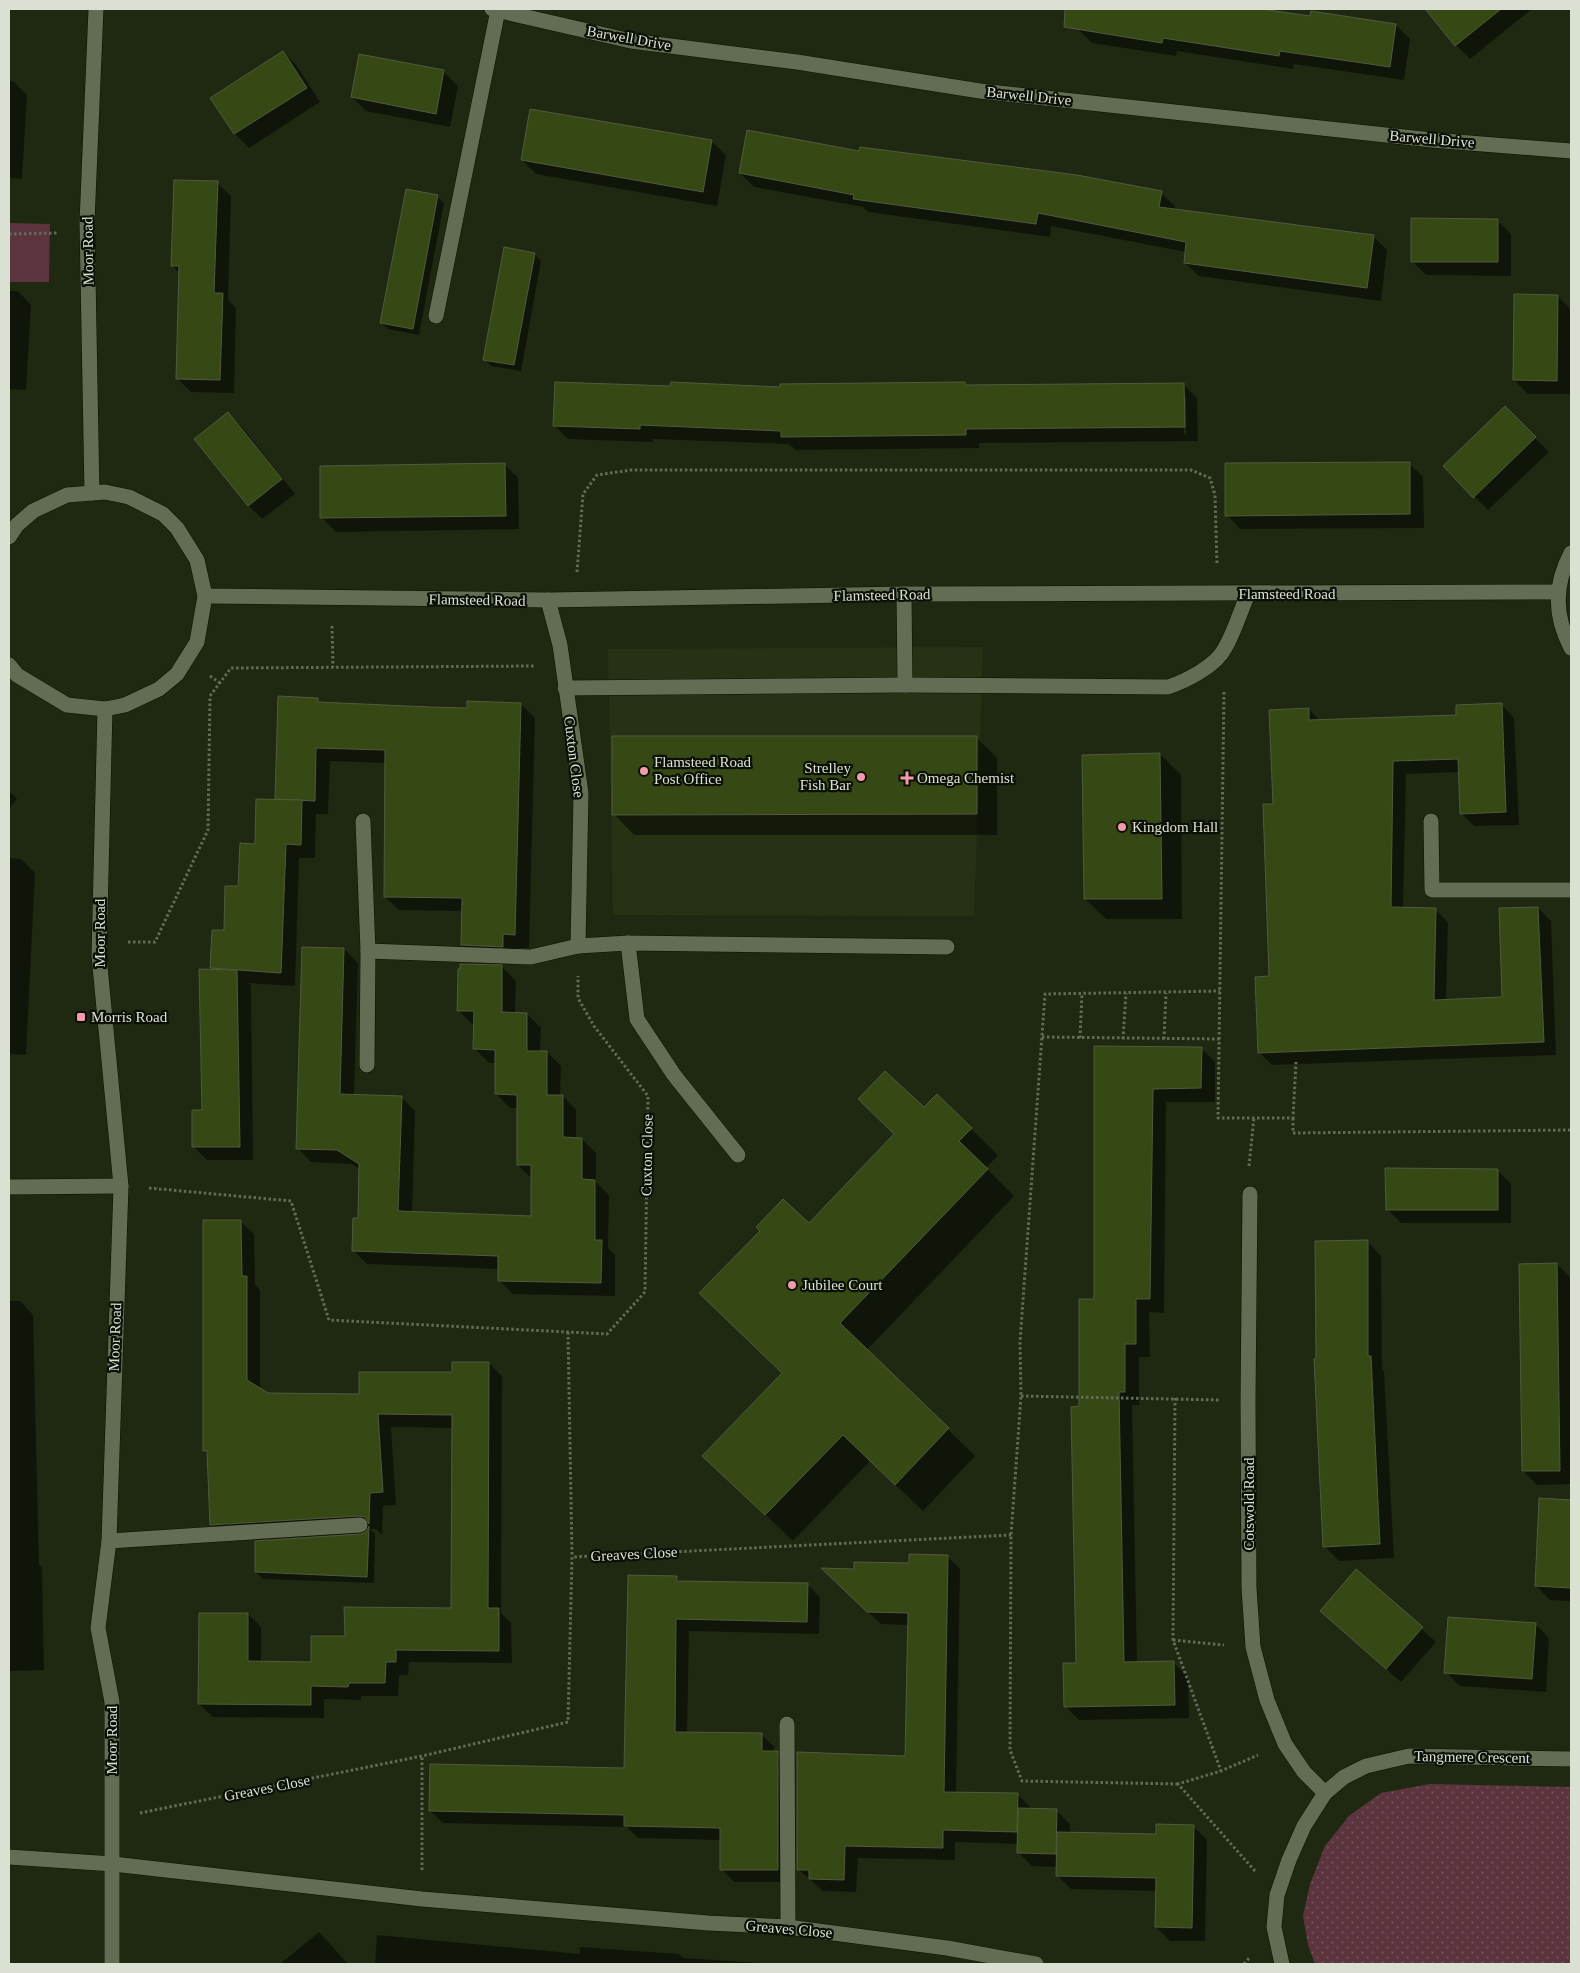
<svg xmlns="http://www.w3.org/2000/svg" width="1580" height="1973" viewBox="0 0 1580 1973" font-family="'Times New Roman',serif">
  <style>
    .built { fill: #263213 }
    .grass { fill: url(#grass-dots) }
    .park { fill: #5c343d }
    .shadow { fill: #0007; fill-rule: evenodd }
    .building { fill: #364914; stroke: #4f5a40 }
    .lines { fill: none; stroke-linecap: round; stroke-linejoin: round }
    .minor-casing { stroke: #091100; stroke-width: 16 }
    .path { stroke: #626b57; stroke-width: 3; stroke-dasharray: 2.5 2.5; stroke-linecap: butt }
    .minor { stroke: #626d53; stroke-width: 15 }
    .poi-dot { fill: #f39aab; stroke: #0b1006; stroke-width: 2 }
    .labels { text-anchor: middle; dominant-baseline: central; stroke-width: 4.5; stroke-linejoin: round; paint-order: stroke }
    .street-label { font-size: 15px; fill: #dae1d2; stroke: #0b1006 }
    .poi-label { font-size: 15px; fill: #dae1d2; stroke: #0b1006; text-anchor: start }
  </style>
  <defs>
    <pattern id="grass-dots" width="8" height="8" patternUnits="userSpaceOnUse" patternTransform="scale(1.25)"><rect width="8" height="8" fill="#5c343d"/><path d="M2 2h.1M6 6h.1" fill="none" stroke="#735158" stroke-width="1.8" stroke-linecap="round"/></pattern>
  </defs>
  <rect width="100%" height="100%" fill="#1f2911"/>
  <polygon class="built" points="983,647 974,916 613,915 608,649"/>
  <polygon class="grass" points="1430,1784 1571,1787 1571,1964 1315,1964 1308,1945 1303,1916 1310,1884 1325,1846 1349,1816 1381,1793"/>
  <polygon class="park" points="9,223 50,224 49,282 9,282"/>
  <g class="shadow">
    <polygon points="1081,9 1252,9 1311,18 1396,25 1410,39 1404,80 1294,64 1293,69 1177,51 1176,56 1092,43 1078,29"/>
    <polygon points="1433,9 1532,9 1470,59 1456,45 1430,12"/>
    <polygon points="283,52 297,66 320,102 249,148 235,134 212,98"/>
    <polygon points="444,72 458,86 450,127 366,111 352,97"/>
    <polygon points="9,81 13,81 27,95 22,179 9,178"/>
    <polygon points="712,142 726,155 717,206 536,174 522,160"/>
    <polygon points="860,153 1161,193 1175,206 1175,210 1373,236 1387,250 1381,301 1199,276 1185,263 1186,252 1051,226 1050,237 868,212 863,207 754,187 740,173"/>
    <polygon points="217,183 231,196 228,300 236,308 234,393 191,392 177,378 180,274 173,266"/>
    <polygon points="437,196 444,203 419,335 388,329 381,323"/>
    <polygon points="1497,220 1511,234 1511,276 1426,275 1412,261"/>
    <polygon points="535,254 541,261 521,371 491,366 485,359"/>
    <polygon points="9,291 18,291 31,305 26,390 9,389"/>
    <polygon points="1558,296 1571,310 1571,394 1528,394 1514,380"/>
    <path d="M965,383L968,387L1184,385L1197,398L1198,441L979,443V448L796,450L789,444L653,439V442L568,439L554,425L672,388H781ZM1183,397H1186V434H1184Z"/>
    <polygon points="1505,407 1549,452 1488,510 1444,466"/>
    <polygon points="228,413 242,427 295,494 262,519 249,506 196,439"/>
    <polygon points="1409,463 1423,477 1424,528 1240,529 1227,515"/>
    <polygon points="504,464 518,478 519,529 336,532 322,518"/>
    <polygon points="317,699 322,704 468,709 521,704 535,718 529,948 517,948 516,960 476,958 462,945 463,911 399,910 385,897 386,763 330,761 328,814 316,814 315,858 299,858 295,986 248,983 251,985 253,1160 207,1160 193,1146 203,1112 216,971 212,967 256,845 279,801 277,798"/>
    <polygon points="1502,705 1514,718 1519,825 1474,826 1461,813 1460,772 1406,774 1403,908 1435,909 1448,922 1446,1001 1504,998 1538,908 1551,921 1556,1055 1272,1065 1259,1052 1270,977 1274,805 1309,709 1320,721 1457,716"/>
    <polygon points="976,737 997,758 997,835 634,835 614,814"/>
    <polygon points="1160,754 1181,775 1182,919 1106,919 1085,899"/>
    <polygon points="9,791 17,799 9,809"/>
    <polygon points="9,858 21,859 35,873 26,1055 9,1054"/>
    <polygon points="344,949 358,963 354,1095 401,1097 415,1111 412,1213 532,1217 532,1179 518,1165 518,1108 510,1108 496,1094 496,1063 489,1063 475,1049 475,1024 472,1024 458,1010 502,967 516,981 515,1014 527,1014 541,1028 540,1052 547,1052 561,1066 560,1096 563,1096 576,1110 576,1139 582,1139 596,1153 596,1182 609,1195 608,1248 615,1255 615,1296 513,1294 499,1280 499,1269 367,1264 353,1250 360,1220 360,1169 352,1164 311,1162 298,1148"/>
    <polygon points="1096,1047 1201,1048 1215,1062 1215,1102 1166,1102 1164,1313 1149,1312 1150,1357 1139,1357 1139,1405 1132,1405 1137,1663 1174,1663 1188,1677 1189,1718 1079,1720 1065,1706 1078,1664 1080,1408 1095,1301"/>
    <polygon points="924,1109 971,1129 998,1155 986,1168 1014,1196 867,1350 975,1456 923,1511 870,1461 793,1541 731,1482 783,1373 809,1225"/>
    <polygon points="1497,1170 1511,1184 1511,1223 1401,1223 1387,1209"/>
    <polygon points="240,1221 254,1234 255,1285 260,1290 260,1389 268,1395 360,1395 489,1363 502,1376 501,1613 511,1623 512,1663 409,1662 408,1675 399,1675 398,1696 361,1696 361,1700 324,1699 324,1718 213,1717 199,1704 248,1614 261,1627 261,1663 312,1663 346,1637 452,1609 453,1428 391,1427 396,1505 383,1506 382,1535 376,1529 370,1529 375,1534 374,1583 263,1579 256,1572 366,1534 369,1529 225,1537 211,1524 209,1456 204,1451"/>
    <polygon points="1368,1242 1381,1256 1382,1369 1384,1371 1394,1558 1339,1561 1325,1547 1317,1360"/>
    <polygon points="1557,1264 1571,1278 1571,1484 1537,1485 1523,1471"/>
    <polygon points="9,1301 20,1301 33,1315 39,1565 42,1567 44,1670 9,1671"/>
    <polygon points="1541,1499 1571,1501 1571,1601 1550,1600 1536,1586"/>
    <polygon points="947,1556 960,1569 956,1793 1017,1794 1030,1807 1030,1810 1056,1810 1070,1824 1070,1834 1157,1835 1193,1826 1207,1840 1205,1941 1170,1941 1156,1927 1157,1891 1071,1889 1057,1875 1057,1867 1032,1866 1018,1852 1018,1844 955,1842 955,1860 858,1858 856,1892 823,1891 798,1869 906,1757 909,1625 881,1624 835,1581 855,1570 910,1564"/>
    <polygon points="1357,1570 1436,1642 1401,1682 1321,1611"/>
    <polygon points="677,1578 681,1582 807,1584 820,1597 819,1634 689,1631 687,1733 761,1734 774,1747 774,1752 777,1753 790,1765 791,1882 734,1882 722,1869 722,1840 638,1838 627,1827 443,1823 430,1811 626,1769"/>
    <polygon points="1535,1624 1549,1638 1546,1692 1460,1686 1446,1672"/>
    <polygon points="319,1932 348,1964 280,1964"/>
    <polygon points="377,1935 580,1954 580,1947 679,1954 683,1958 775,1964 375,1964"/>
  </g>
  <g class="building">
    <polygon points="1065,9 1261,9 1310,16 1311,11 1396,24 1390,67 1280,51 1279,56 1163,38 1162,43 1064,27"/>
    <polygon points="1425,9 1501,9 1455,46"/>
    <polygon points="283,51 307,88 234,134 210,98"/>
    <polygon points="359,54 444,70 436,114 351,97"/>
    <polygon points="530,109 712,140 703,192 521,160"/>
    <polygon points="747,130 859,151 860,147 1077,175 1162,191 1159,207 1374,235 1367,288 1184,263 1186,242 1038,213 1036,224 911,207 853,199 854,195 739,173"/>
    <polygon points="174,180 218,181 214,293 223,293 220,380 176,379 179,266 171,266"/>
    <polygon points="406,189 438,195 413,329 380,323"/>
    <polygon points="1411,218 1498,219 1498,262 1411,262"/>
    <polygon points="504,247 535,253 514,365 483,360"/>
    <polygon points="1514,294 1558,295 1557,381 1513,380"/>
    <polygon points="555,382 670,386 671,382 780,387 780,384 965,382 965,385 1184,383 1185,427 966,429 966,435 781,437 781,431 640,425 640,429 553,426"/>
    <polygon points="1505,406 1536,437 1473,498 1443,466"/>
    <polygon points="228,412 282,479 248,506 194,439"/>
    <polygon points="1410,462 1410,514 1225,516 1225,463"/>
    <polygon points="505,463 506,516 320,518 320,466"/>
    <polygon points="278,696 318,698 318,702 430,707 467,708 467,701 521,703 515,935 503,934 503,947 461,945 462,898 384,897 385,750 316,748 315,801 275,799"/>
    <polygon points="1502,703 1506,812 1460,814 1458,759 1393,761 1391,907 1436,908 1434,1000 1502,997 1499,908 1538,907 1544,1042 1258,1053 1255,977 1269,976 1263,804 1273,804 1269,710 1309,708 1309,720 1456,715 1456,705"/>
    <polygon points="612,736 977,736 977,814 612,815"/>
    <polygon points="1160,753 1162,899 1084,899 1082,755"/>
    <polygon points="256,799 302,800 301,845 286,844 281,973 210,968 212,930 224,930 225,886 238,886 240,843 255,844"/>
    <polygon points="302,947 344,948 340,1094 402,1096 398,1211 531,1216 531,1165 517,1165 517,1095 495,1094 495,1050 473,1049 474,1011 457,1011 458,969 460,969 460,964 502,965 502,1012 527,1013 527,1051 547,1051 547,1095 563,1095 563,1137 582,1138 582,1179 595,1180 595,1240 602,1240 601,1283 498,1281 498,1256 352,1251 353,1218 358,1218 359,1164 337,1150 296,1149"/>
    <polygon points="199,969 237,970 240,1147 192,1147 192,1110 202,1110"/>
    <polygon points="1094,1046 1202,1047 1201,1088 1153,1089 1150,1299 1136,1299 1136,1344 1125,1344 1125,1392 1119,1392 1124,1662 1174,1661 1175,1705 1064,1707 1063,1663 1076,1663 1071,1407 1079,1406 1079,1299 1094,1299"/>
    <polygon points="885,1071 924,1107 937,1094 972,1128 959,1141 988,1169 840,1323 949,1428 895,1485 843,1435 765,1515 702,1456 782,1373 699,1293 760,1231 756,1227 783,1199 809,1223 894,1134 858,1099"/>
    <polygon points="1385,1168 1498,1169 1498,1210 1386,1210"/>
    <polygon points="203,1220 241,1220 242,1276 247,1276 247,1380 268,1393 359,1394 359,1372 452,1372 452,1362 489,1362 488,1608 499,1608 499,1651 396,1650 396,1662 386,1662 385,1683 349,1683 348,1687 311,1686 311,1705 198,1704 199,1613 248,1613 248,1661 311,1662 311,1636 345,1636 344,1607 451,1608 452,1415 378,1414 383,1492 370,1493 369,1524 365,1517 359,1516 210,1525 207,1451 203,1451"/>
    <polygon points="1368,1240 1368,1356 1371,1356 1380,1544 1323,1547 1314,1359 1316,1358 1315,1241"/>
    <polygon points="1557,1263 1560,1471 1522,1471 1519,1264"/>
    <polygon points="1539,1498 1571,1500 1571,1588 1535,1586"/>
    <polygon points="369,1526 367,1577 255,1572 255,1541 361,1534 366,1532"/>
    <polygon points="909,1554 948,1555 944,1792 1018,1793 1017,1832 943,1830 943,1848 845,1846 844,1880 809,1879 809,1870 797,1870 797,1752 905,1756 908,1613 867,1612 821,1568 854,1569 854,1562 909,1563"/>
    <polygon points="1356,1569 1423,1627 1386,1669 1320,1611"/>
    <polygon points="628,1575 677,1576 677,1581 808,1583 807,1622 676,1619 675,1732 762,1733 762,1751 778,1751 778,1870 720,1870 720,1828 624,1826 624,1815 429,1811 430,1764 624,1768"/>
    <polygon points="1448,1617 1536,1623 1532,1679 1444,1673"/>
    <polygon points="1018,1808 1057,1809 1056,1854 1017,1853"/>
    <polygon points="1156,1824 1194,1825 1192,1928 1155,1927 1156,1878 1056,1876 1057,1832 1156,1834"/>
  </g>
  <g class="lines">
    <defs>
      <g id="minor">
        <polyline points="492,9 631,41 797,62 980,91 1432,140 1571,151"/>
        <polyline points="436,316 498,10"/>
        <polyline points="92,493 87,222 96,9"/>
        <polyline points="9,537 17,525 33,511 67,495 105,492 129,497 163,514 177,528 197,560 205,596 197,642 177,674 159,689 125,705 105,709 67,705 17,675 9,665"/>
        <path d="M1571,553C1554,585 1554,615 1571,648"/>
        <polyline points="904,594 905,685"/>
        <polyline points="205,596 548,600 904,594 1558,592"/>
        <polyline points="548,600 560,645 581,793 578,946 628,943 947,947"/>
        <path d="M565,688L905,685L1168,687C1186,681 1216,666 1225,648C1235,631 1240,612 1248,594"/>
        <polyline points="105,709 99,956 121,1186 109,1541 98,1628 112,1702 112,1964"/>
        <polyline points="363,821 368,951 367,1065"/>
        <polyline points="1431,821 1432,890 1571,890"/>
        <polyline points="628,943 637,1019 674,1075 738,1155"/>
        <polyline points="368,951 531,957 578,946"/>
        <polyline points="9,1187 121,1186"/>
        <polyline points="1250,1194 1248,1401 1249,1588 1253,1647 1267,1700 1285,1744 1304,1772 1325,1793"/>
        <polyline points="109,1541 360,1525"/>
        <polyline points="787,1724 788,1927"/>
        <polyline points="9,1857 113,1864 422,1899 708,1923 788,1927 947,1948 1036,1964"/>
        <polyline points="1282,1964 1274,1927 1277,1895 1289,1860 1304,1826 1325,1793 1344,1777 1366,1766 1409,1756 1571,1759"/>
      </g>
    </defs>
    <use href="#minor" class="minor-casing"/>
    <g class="path">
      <polyline points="9,234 58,233"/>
      <polyline points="577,572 583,494 597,475 631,470 1191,470 1210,478 1215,495 1217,565"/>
      <polyline points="332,626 333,667"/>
      <polyline points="210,676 220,683"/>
      <polyline points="1224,692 1218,1118 1293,1118 1296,1062"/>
      <polyline points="128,942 155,942 208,830 210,696 231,668 534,666"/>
      <polyline points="1042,1037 1220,1039"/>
      <polyline points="1080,1038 1082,994"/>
      <polyline points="1123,1039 1126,993"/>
      <polyline points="1164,1039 1166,993"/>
      <polyline points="1293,1118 1293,1133 1571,1130"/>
      <polyline points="1249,1166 1254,1117"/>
      <polyline points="149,1188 291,1201 329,1320 607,1334 645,1292 648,1096 594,1026 578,998 578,976"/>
      <polyline points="568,1332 572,1557"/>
      <polyline points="1021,1396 1220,1400"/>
      <polyline points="1175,1398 1173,1640 1221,1771"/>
      <polyline points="1173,1640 1224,1645"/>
      <polyline points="1178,1784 1022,1781 1010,1750 1011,1535 1021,1396 1020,1342 1045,994 1220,991"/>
      <polyline points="140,1813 422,1756 568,1722 572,1557 1011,1535"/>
      <polyline points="422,1870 422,1756"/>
      <polyline points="1255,1871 1178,1784 1221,1771 1258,1755"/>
      <polyline points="1244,1964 1250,1957"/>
    </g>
    <use href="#minor" class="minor"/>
  </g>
  <g class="poi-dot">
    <circle cx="644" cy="771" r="5"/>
    <circle cx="861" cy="777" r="5"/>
    <path d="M904.5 770.5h5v5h5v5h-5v5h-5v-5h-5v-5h5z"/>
    <circle cx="1122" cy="827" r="5"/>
    <rect x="76" y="1012" width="10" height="10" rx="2.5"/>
    <circle cx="792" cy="1285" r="5"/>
  </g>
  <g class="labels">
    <g class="street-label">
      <text transform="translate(629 38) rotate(10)">Barwell Drive</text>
      <text transform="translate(1029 96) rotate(6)">Barwell Drive</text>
      <text transform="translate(1432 139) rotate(5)">Barwell Drive</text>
      <text transform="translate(88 251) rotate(-91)">Moor Road</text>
      <text x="1287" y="594">Flamsteed Road</text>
      <text transform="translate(882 595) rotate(-1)">Flamsteed Road</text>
      <text transform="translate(477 600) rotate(1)">Flamsteed Road</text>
      <text transform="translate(574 757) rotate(83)">Cuxton Close</text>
      <text transform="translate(100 933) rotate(-90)">Moor Road</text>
      <text transform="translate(647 1155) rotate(-89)">Cuxton Close</text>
      <text transform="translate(115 1337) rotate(-88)">Moor Road</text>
      <text transform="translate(1249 1504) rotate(-90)">Cotswold Road</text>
      <text transform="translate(634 1554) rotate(-3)">Greaves Close</text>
      <text transform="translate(112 1740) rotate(-90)">Moor Road</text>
      <text transform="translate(1472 1757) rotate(1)">Tangmere Crescent</text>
      <text transform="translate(267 1788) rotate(-11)">Greaves Close</text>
      <text transform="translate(789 1929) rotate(5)">Greaves Close</text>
    </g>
    <g class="poi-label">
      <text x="654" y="762">Flamsteed Road<tspan x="654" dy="17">Post Office</tspan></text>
      <text x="851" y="768" text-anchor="end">Strelley<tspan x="851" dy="17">Fish Bar</tspan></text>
      <text x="917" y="778">Omega Chemist</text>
      <text x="1132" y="827">Kingdom Hall</text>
      <text x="91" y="1017">Morris Road</text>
      <text x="802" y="1285">Jubilee Court</text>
    </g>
  </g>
  <rect width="1580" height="1973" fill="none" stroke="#dae1d2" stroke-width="20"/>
</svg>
